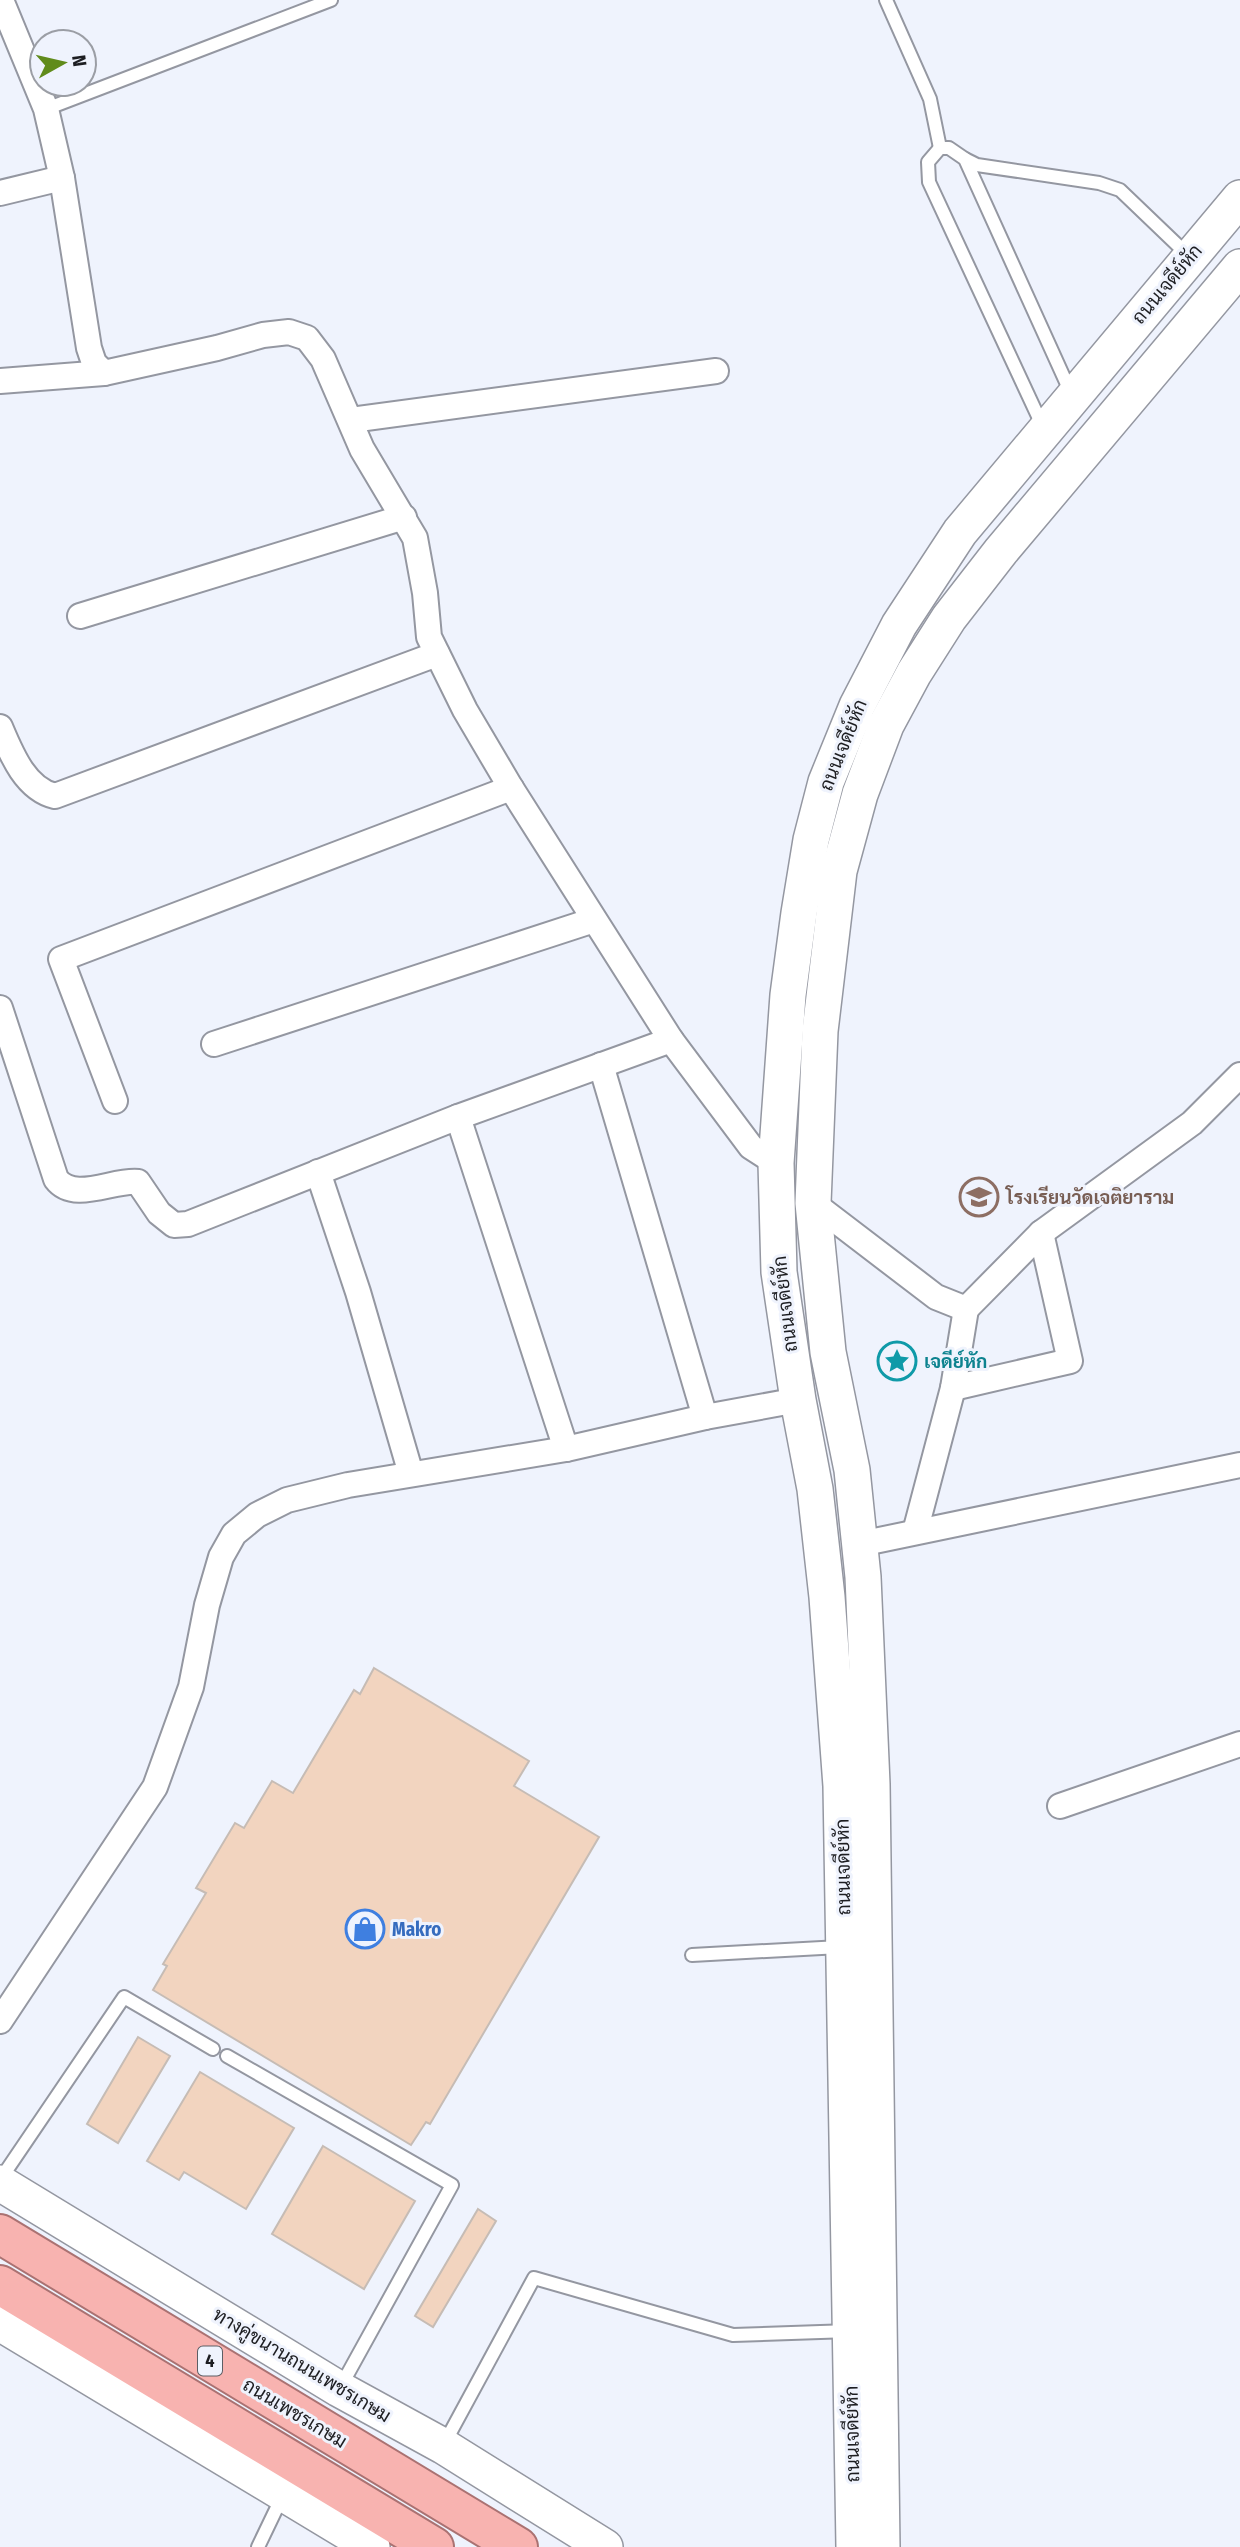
<svg xmlns="http://www.w3.org/2000/svg" width="1240" height="2547" viewBox="0 0 1240 2547" font-family="'Fira Sans Condensed',Sarabun,sans-serif">
  <style>
    .building { fill: #f2d4bf; stroke: #c6bcb5; stroke-width: 2 }
    .lines { fill: none; stroke-linecap: round; stroke-linejoin: round }
    .service-casing { stroke: #9497a1; stroke-width: 16 }
    .minor-casing { stroke: #9497a1; stroke-width: 28 }
    .secondary-casing { stroke: #9497a1; stroke-width: 38 }
    .trunk-casing { stroke: #aa7272; stroke-width: 42 }
    .service { stroke: #fff; stroke-width: 12 }
    .minor { stroke: #fff; stroke-width: 24 }
    .secondary { stroke: #fff; stroke-width: 35 }
    .trunk { stroke: #f8b3b0; stroke-width: 38 }
    .labels { text-anchor: middle; dominant-baseline: central; stroke-width: 6; stroke-linejoin: round; paint-order: stroke }
    .shield { fill: #eff3fd; stroke: #5c5e64; stroke-width: 2 }
    .shield-label { font-size: 18px; font-weight: bold; fill: #1d1e22 }
    .street-label { font-size: 19px; fill: #1d1e22; stroke: #eff3fd }
    .education-label { font-size: 19px; font-weight: bold; fill: #785e54; stroke: #eff3fd; text-anchor: start }
    .culture-label { font-size: 19px; font-weight: bold; fill: #0d838f; stroke: #eff3fd; text-anchor: start }
    .shop-label { font-size: 19px; font-weight: bold; fill: #366cbe; stroke: #eff3fd; text-anchor: start }
  </style>
  <rect width="100%" height="100%" fill="#eff3fd"/>
  <g class="building">
    <polygon points="374,1668 529,1761 514,1786 599,1837 430,2124 426,2122 411,2145 153,1990 167,1966 163,1964 206,1893 196,1888 235,1823 244,1828 272,1781 293,1793 354,1690 360,1694"/>
    <polygon points="138,2037 170,2056 118,2143 87,2124"/>
    <polygon points="200,2072 294,2128 246,2209 184,2172 179,2180 147,2161"/>
    <polygon points="323,2146 415,2201 364,2289 272,2234"/>
    <polygon points="478,2209 496,2221 433,2327 415,2316"/>
  </g>
  <g class="lines">
    <defs>
      <g id="service">
        <polyline points="886,0 930,99 940,148"/>
        <polyline points="46,109 331,0"/>
        <polyline points="965,159 977,165 1099,183 1120,190 1190,257"/>
        <polyline points="1043,427 929,182 928,162 940,148 949,148 965,159 1071,393"/>
        <polyline points="692,1955 840,1947"/>
        <polyline points="227,2056 452,2185 341,2386"/>
        <polyline points="0,2180 124,1997 213,2049"/>
        <polyline points="443,2446 534,2278 733,2335 850,2331"/>
        <polyline points="258,2547 282,2497"/>
      </g>
      <g id="minor">
        <polyline points="1,0 46,109 62,178 89,348 94,363 104,373 217,348 263,335 289,332 307,338 323,359 362,449 415,538 425,593 429,637 465,710 511,788 671,1040 751,1147 776,1163"/>
        <polyline points="0,193 62,178"/>
        <polyline points="0,381 104,373"/>
        <polyline points="351,420 716,371"/>
        <polyline points="80,616 404,517"/>
        <path d="M0,727C11,753 25,789 55,796L437,654"/>
        <path d="M0,1008L56,1179C74,1203 114,1179 138,1182L159,1213L174,1225L188,1224L458,1117L671,1040"/>
        <polyline points="214,1044 594,920"/>
        <polyline points="601,1065 705,1417"/>
        <polyline points="115,1101 61,959 511,788"/>
        <polyline points="458,1117 566,1449"/>
        <polyline points="318,1172 358,1292 411,1474"/>
        <polyline points="813,1203 936,1297 966,1309 1041,1233 1192,1123 1240,1075"/>
        <polyline points="953,1388 1070,1361 1041,1233"/>
        <polyline points="915,1532 953,1388 966,1309"/>
        <polyline points="860,1544 1240,1465"/>
        <polyline points="1060,1806 1240,1744"/>
        <polyline points="0,2021 155,1787 191,1687 207,1605 221,1557 234,1534 257,1515 287,1500 348,1485 566,1449 705,1417 798,1400"/>
      </g>
      <g id="secondary">
        <polyline points="0,2183 339,2389 443,2446 605,2547"/>
        <polyline points="0,2323 372,2547"/>
        <polyline points="854,2547 841,1786 827,1597 815,1489 798,1400 779,1272 776,1163 788,995 799,913 811,840 826,782 857,706 899,625 960,532 1240,198"/>
        <polyline points="882,2547 872,1784 863,1577 852,1470 828,1352 813,1203 820,1031 839,871 860,794 886,725 914,673 949,618 1001,551 1240,267"/>
      </g>
      <g id="trunk">
        <polyline points="0,2234 518,2547"/>
        <polyline points="0,2285 434,2547"/>
      </g>
    </defs>
    <use href="#service" class="service-casing"/>
    <use href="#minor" class="minor-casing"/>
    <use href="#secondary" class="secondary-casing"/>
    <use href="#trunk" class="trunk-casing"/>
    <use href="#service" class="service"/>
    <use href="#minor" class="minor"/>
    <use href="#secondary" class="secondary"/>
    <use href="#trunk" class="trunk"/>
  </g>
  <defs>
    <symbol id="school-ring" viewBox="-11 -11 22 22"><circle r="9.5" fill="#eff3fd" stroke="#8d6e63" stroke-width="1.5"/><path d="M0-5L7-2L0 1L-7-2ZM-4 1L0 2.5L4 1V4Q0 6-4 4Z" fill="#8d6e63"/></symbol>
    <symbol id="sight-ring" viewBox="-11 -11 22 22"><circle r="9.5" fill="#eff3fd" stroke="#0f9aa8" stroke-width="1.5"/><path d="M0-6L1.8-2.2L6-1.7L2.9 1.2L3.7 5.4L0 3.3L-3.7 5.4L-2.9 1.2L-6-1.7L-1.8-2.2Z" fill="#0f9aa8"/></symbol>
    <symbol id="shop-ring" viewBox="-11 -11 22 22"><circle r="9.5" fill="#eff3fd" stroke="#3f7fe0" stroke-width="1.5"/><path d="M-5-2.5h2.3a2.7 3.5 0 0 1 5.4 0H5L5.5 6h-11ZM-1.5-2.5h3a1.5 2.3 0 0 0-3 0Z" fill="#3f7fe0"/></symbol>
  </defs>
  <g fill-rule="evenodd">
    <use href="#school-ring" x="957" y="1175" width="44" height="44"/>
    <use href="#sight-ring" x="875" y="1339" width="44" height="44"/>
    <use href="#shop-ring" x="343" y="1907" width="44" height="44"/>
  </g>
  <g class="labels">
    <rect class="shield" x="198" y="2346.5" width="24" height="29" rx="5"/>
    <g class="shield-label">
      <text x="210" y="2361">4</text>
    </g>
    <g class="street-label">
      <text transform="translate(1167 284) rotate(-50)">ถนนเจดีย์หัก</text>
      <text transform="translate(843 745) rotate(-68)">ถนนเจดีย์หัก</text>
      <text transform="translate(785 1304) rotate(-97)">ถนนเจดีย์หัก</text>
      <text transform="translate(843 1867) rotate(-91)">ถนนเจดีย์หัก</text>
      <text transform="translate(302 2365) rotate(31)">ทางคู่ขนานถนนเพชรเกษม</text>
      <text transform="translate(295 2413) rotate(31)">ถนนเพชรเกษม</text>
      <text transform="translate(852 2434) rotate(-91)">ถนนเจดีย์หัก</text>
    </g>
    <g class="education-label">
      <text x="1006" y="1197">โรงเรียนวัดเจติยาราม</text>
    </g>
    <g class="culture-label">
      <text x="924" y="1361">เจดีย์หัก</text>
    </g>
    <g class="shop-label">
      <text x="392" y="1929">Makro</text>
    </g>
  </g>
  <g transform="translate(63 63) rotate(82)"><circle r="33" fill="#eff3fd" stroke="#9b9ea5" stroke-width="2"/>
  <path d="M0-5L12 26L0 18L-12 26Z" fill="#608b1b"/>
  <text y="-10" font-size="19" font-weight="bold" text-anchor="middle" fill="#1d1e22">N</text>
  </g>
</svg>
